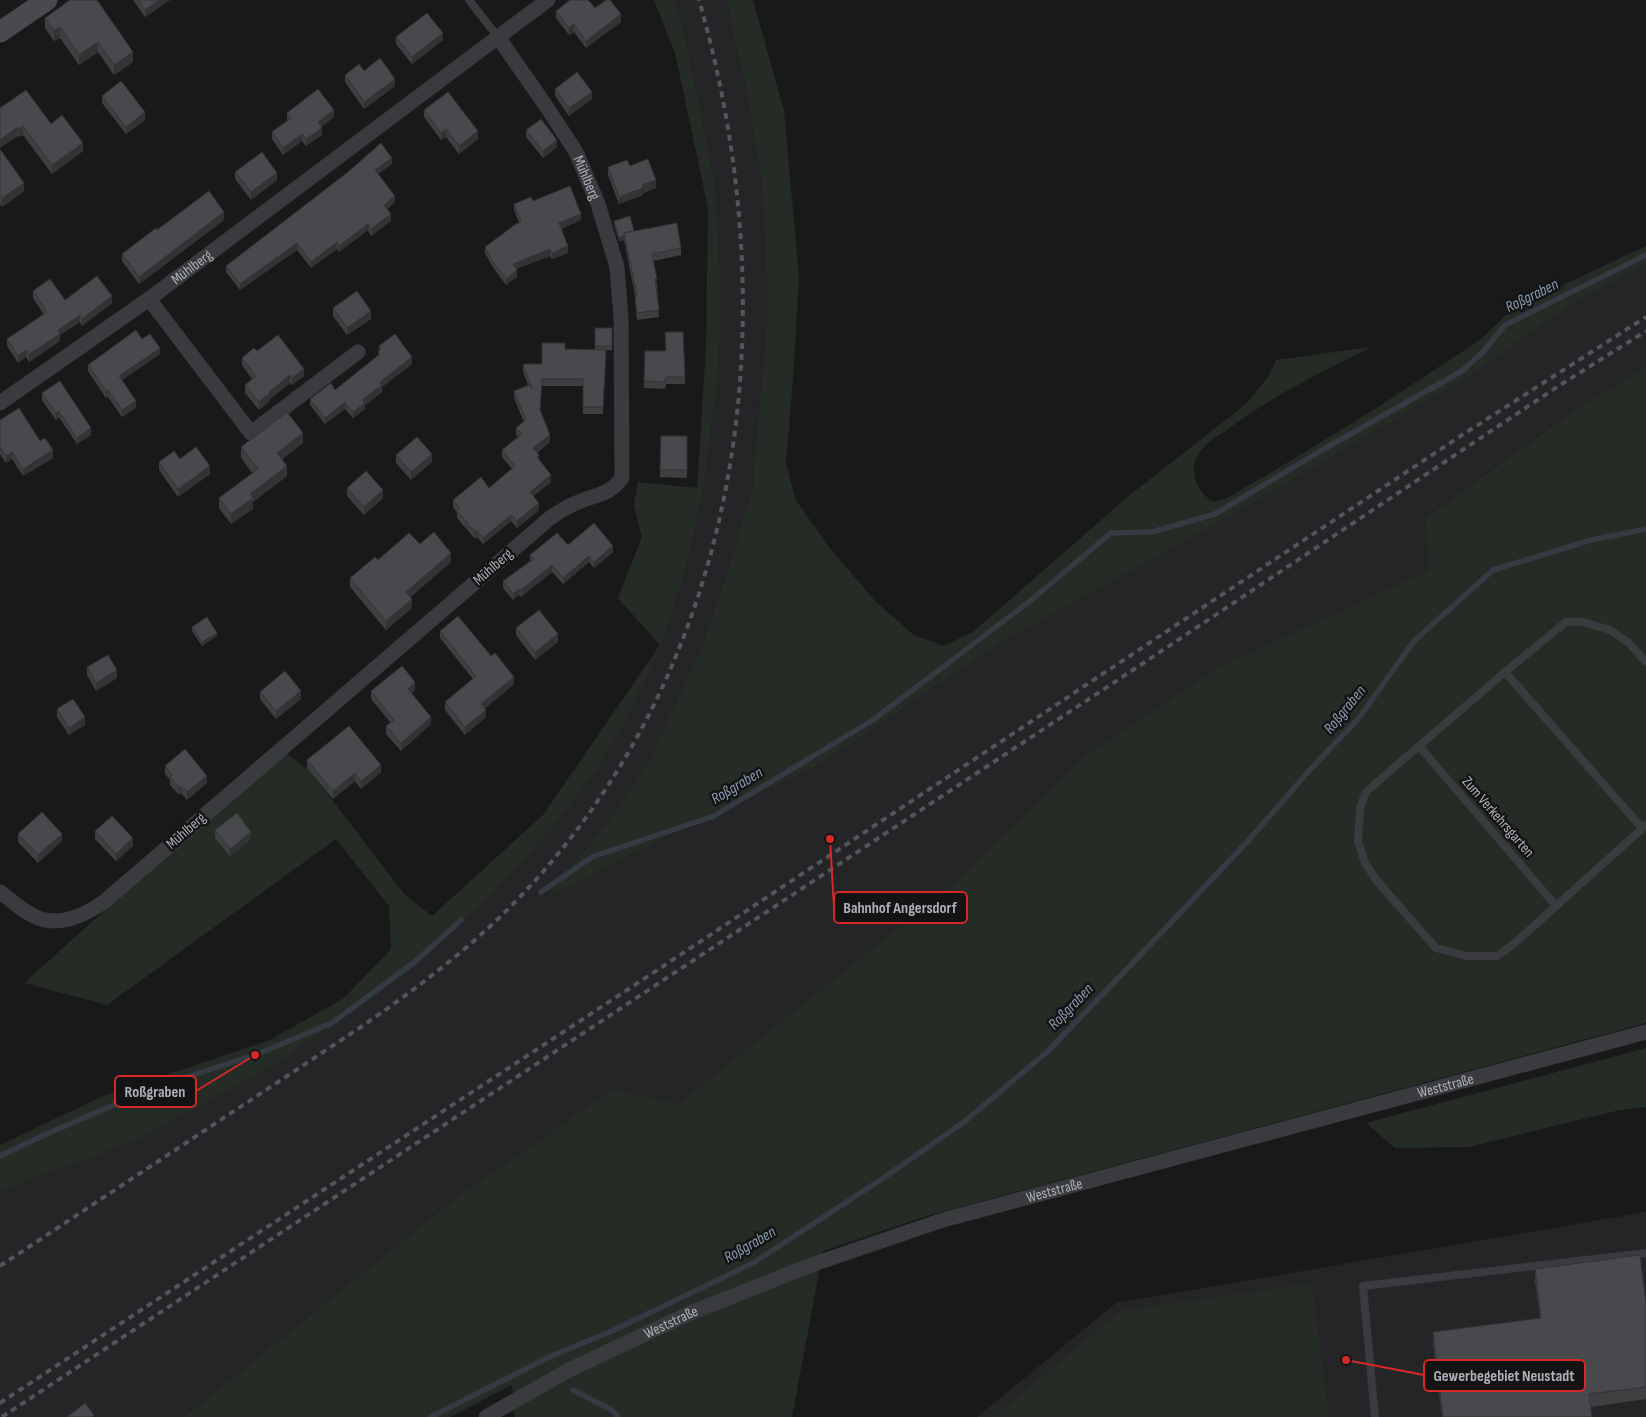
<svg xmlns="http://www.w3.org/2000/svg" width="1646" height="1417" viewBox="0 0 1646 1417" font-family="'Sofia Sans Condensed',sans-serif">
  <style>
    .built { fill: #252527 }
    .green { fill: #252c26 }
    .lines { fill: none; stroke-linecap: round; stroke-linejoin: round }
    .stream { stroke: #343b42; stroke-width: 5.5 }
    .lane { stroke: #3a3b3f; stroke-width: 8 }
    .street { stroke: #3a3b3f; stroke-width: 15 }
    .secondary { stroke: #484a4f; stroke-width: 21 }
    .rail { stroke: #53555a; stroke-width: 4; stroke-dasharray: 6 5; stroke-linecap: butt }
    .wall { fill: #3e3f41 }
    .shaded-wall { fill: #323335 }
    .building { fill: #48494c; stroke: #323335 }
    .labels { text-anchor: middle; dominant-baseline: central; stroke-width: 5; stroke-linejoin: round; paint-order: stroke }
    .street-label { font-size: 15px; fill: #adb0b8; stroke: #141415 }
    .water-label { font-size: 16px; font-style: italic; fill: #889daf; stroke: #141415 }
    .leader { fill: none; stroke: #d62828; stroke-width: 2 }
    .callout-dot { fill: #d62828; stroke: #141415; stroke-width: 2 }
    .callout { fill: #141415; stroke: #d62828; stroke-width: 2 }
    .callout-label { font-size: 16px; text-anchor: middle; font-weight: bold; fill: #adb0b8 }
  </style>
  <rect width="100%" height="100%" fill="#19191a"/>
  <g class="built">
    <polygon points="674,0 726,0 747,94 762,186 768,310 752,489 724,582 699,653 651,756 623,801 590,844 548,894 558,893 670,835 818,766 999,644 1251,505 1471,375 1573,304 1646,264 1646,367 1582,405 1427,516 1592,472 1429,570 1218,667 1088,753 954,883 678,1104 613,1089 458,1196 184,1417 0,1417 0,1191 136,1141 273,1066 520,864 560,819 595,772 663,640 687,565 703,491 716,394 715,182 683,27"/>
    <polygon points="1646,1212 1646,1417 977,1417 1116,1303"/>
  </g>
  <g class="green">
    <polygon points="654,0 674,0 683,27 715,182 721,308 716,394 703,491 687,565 663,640 625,721 595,772 560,819 520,864 477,908 392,982 273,1066 136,1141 0,1191 0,1145 103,1096 270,1040 344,998 391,949 389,906 336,839 107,1005 24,983 274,758 283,751 310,771 405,895 432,916 543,815 660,645 618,598 642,537 634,506 638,482 697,488 706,347 708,208 675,53"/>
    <path d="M726,0H753L784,111L799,277L793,379L786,463L795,499L829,547L876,602L914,635L944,646L973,632L1130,495L1246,404L1268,377L1276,360L1371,347C1322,372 1272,396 1228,429C1218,436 1206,443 1199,453C1187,471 1197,493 1214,502L1225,499L1277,469L1375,409L1480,340L1512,309L1646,246V264L1573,304L1471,375L1251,505L999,644L818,766L670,835L558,893L548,894L590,844L623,801L651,756L699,653L724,582L752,489L768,310L762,186L747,94Z"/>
    <polygon points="1646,367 1646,1023 927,1216 823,1251 792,1417 515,1417 512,1385 450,1417 184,1417 458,1196 613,1089 678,1104 954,883 1088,753 1218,667 1429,570 1426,517 1582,405"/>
    <polygon points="1646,1048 1646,1107 1620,1110 1468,1147 1395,1148 1366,1123"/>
    <polygon points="1312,1283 1329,1417 994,1417 1120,1311"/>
  </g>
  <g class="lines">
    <g class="stream">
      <polyline points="541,892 592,857 714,816 873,720 1030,601 1111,533 1152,532 1215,514 1324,449 1462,371 1483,352 1505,325 1646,255"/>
      <polyline points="0,1156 42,1136 153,1088 255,1055 332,1023 416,961 461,920"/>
      <polyline points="573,1390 612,1410 618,1417"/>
      <polyline points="431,1417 549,1357 612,1331 753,1263 885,1177 964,1122 1047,1052 1127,969 1248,841 1308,772 1358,719 1414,641 1493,570 1591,540 1646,529"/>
    </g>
    <g class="lane">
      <polyline points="469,0 498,37"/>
      <polyline points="1505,672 1419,746 1556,906"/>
      <polyline points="1419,746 1366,792 1360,808 1358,841 1365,863 1377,881 1436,948 1466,956 1497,956 1515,943 1646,825"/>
      <polyline points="1642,828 1505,672 1566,622 1583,622 1610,630 1629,643 1646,662"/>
      <polyline points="1375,1417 1363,1286 1646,1253"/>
    </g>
    <g class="street">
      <polyline points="498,37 548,0"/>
      <polyline points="149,299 251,433 358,352"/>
      <path id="s1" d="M0,403L149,299L498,37L546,106L576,152L598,204L617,267L621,318L622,478C610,494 599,494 581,501C570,505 560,511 550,518L105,901C84,916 57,929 32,915C20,909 10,899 0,892"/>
      <path id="s2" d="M486,1417L569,1370L690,1313L814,1264L943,1220L1646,1032"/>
    </g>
    <polyline class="secondary" points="0,32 47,0"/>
    <g class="rail">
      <path d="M0,1266L361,1027C417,988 471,948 519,898C748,658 788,310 699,0"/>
      <polyline points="0,1403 671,961 1459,437 1646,317"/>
      <polyline points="2,1417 1145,662 1557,387 1646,331"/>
    </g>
  </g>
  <g class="wall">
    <polygon points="70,0 133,62 114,75 98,52 79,65 60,38 54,41 45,28 45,18"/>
    <polygon points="133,0 170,0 145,17"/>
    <polygon points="595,8 621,22 586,48 574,32 569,35 556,18 556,11"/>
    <polygon points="396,37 443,40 412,64 396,44"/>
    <polygon points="364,71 395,86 364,109 345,82 345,75"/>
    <polygon points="555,89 592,99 569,116 555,96"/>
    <polygon points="102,96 145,120 126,134 102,103"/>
    <polygon points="0,108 51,124 83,151 52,174 23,135 19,137"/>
    <polygon points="424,110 478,139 459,154 446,137 441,140 424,117"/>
    <polygon points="287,113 334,117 321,127 322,135 306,146 302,141 283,155 272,139 272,132 288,121 287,120"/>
    <polygon points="526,130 557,147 543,158 526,137"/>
    <polygon points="0,149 24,191 2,207 0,204"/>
    <polygon points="392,164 378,174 395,202 387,209 391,221 371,236 368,230 339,252 337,249 311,268 297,250 240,290 226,272 226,266"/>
    <polygon points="608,167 656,188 643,193 643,195 619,204 608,175"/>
    <polygon points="235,172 277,180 251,200 235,179"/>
    <polygon points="533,201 581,220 561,229 568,253 552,259 550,256 516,269 517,277 506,285 492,266 485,253 485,247 519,223 514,210 514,204"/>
    <polygon points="224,220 139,284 122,261 122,254"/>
    <polygon points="614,221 634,231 681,248 681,255 653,261 657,285 659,317 637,320 635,302 635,295 624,240 619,241 614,225"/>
    <polygon points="33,291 65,300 112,303 82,326 80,322 60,335 60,341 29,362 26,357 18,363 7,346 7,339 44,315 33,298"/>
    <polygon points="333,308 371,319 347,335 333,316"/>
    <polygon points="595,328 612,328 612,350 606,350 603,414 583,414 583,386 542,386 540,411 550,442 537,453 539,459 551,482 533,496 539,510 517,528 511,521 483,544 477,537 475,539 457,518 457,513 453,507 453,500 489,488 512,469 502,457 502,450 518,437 516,435 516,428 524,422 514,398 514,391 528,385 523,371 523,364 542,364 565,349 595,350"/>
    <polygon points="142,339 160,354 122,380 136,408 122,417 108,397 106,398 88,371 88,365"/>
    <polygon points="379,346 412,364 382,387 382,392 365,405 365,409 353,418 345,409 325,424 310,405 310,399 335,390 378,356"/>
    <polygon points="257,351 304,376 292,385 290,383 270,399 270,401 259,410 245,393 245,385 252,379 242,365 242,358"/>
    <polygon points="645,351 685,377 685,384 666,384 665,389 644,388"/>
    <polygon points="42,393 91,435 77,444 59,417 56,420 42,400"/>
    <polygon points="0,420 40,441 53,458 23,476 12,459 6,463 0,454"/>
    <polygon points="661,436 687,436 687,478 660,477"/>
    <polygon points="303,443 282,459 287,476 253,502 253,509 231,524 219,508 219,498 252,473 241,458 241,447"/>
    <polygon points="396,455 432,462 411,480 396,463"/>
    <polygon points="180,459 210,474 178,497 159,470 159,462"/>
    <polygon points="347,488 383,498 364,515 347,496"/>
    <polygon points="420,544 451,562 410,597 412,608 386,630 350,587 350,578 378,560"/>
    <polygon points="568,545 613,552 594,568 589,562 563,584 552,572 521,597 519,595 513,600 503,588 503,581 530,561 530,555"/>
    <polygon points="192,627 217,636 202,646 192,631"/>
    <polygon points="516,628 558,642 535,660 516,635"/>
    <polygon points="440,631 491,656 514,684 485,708 486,717 465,735 445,710 445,702 473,679 440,638"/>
    <polygon points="87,667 117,678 96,691 87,675"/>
    <polygon points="415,690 412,693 431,724 401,751 386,734 386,726 391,723 371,699 371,691"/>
    <polygon points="260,692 301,699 276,719 260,699"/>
    <polygon points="57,709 85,725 69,735 57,717"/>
    <polygon points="307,760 381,772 361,789 355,781 333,799 307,768"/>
    <polygon points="165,766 207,783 187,800 181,793 179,795 170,785 170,780 165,774"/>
    <polygon points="215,830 251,839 230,856 215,838"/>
    <polygon points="95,831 133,846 116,861 95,839"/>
    <polygon points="18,834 62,841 38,863 18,842"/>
    <polygon points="1535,1269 1646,1302 1646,1399 1591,1407 1592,1417 1442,1417 1433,1345 1433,1332 1540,1318 1535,1281"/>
  </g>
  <g class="shaded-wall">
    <polygon points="159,0 170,0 145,17 145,10"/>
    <polygon points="621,14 621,22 586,48 586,41"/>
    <polygon points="574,24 574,32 569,35 569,28"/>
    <polygon points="60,27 60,38 54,41 54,31"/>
    <polygon points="443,33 443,40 412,64 412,57"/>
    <polygon points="98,42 98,52 79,65 79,55"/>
    <polygon points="133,52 133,62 114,75 114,65"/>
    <polygon points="395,79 395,86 364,109 364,102"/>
    <polygon points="592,92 592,99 569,116 569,108"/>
    <polygon points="334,110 334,117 318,129 318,122"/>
    <polygon points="145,112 145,120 126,134 126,127"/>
    <polygon points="23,126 23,135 19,137 19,129"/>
    <polygon points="18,127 18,136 0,148 0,140"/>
    <polygon points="322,128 322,135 306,146 306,139"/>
    <polygon points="446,129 446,137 441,140 441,133"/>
    <polygon points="478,131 478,139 459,154 459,146"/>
    <polygon points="302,134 302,141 283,155 283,148"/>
    <polygon points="557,140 557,147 543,158 543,151"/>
    <polygon points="83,143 83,151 52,174 52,165"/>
    <polygon points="392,158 392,164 375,176 375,170"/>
    <polygon points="277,173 277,180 251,200 251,192"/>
    <polygon points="656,180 656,188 643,193 643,195 619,204 619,197 642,185"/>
    <polygon points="24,183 24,191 2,207 2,198"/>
    <polygon points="395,196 395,202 384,211 384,205"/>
    <polygon points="224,212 224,220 139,284 139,277"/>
    <polygon points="391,214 391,221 371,236 371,229"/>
    <polygon points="581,214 581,220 559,230 559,223"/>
    <polygon points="368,224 368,230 339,252 339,246"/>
    <polygon points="624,236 624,240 619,241 619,237"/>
    <polygon points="337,242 337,249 311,268 311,262"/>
    <polygon points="297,243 297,250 240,290 240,284"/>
    <polygon points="568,246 568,253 552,259 552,253"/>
    <polygon points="550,249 550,256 513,270 513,264"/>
    <polygon points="517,270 517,277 506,285 506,279"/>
    <polygon points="112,296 112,303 82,326 82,319"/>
    <polygon points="371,311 371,319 347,335 347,328"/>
    <polygon points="80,315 80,322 60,335 60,341 29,362 29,354 58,330"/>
    <polygon points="160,348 160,354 119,382 119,376"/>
    <polygon points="26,350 26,357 18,363 18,356"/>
    <polygon points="412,357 412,364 382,387 382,392 365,405 365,409 353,418 353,412 362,400 380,382"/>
    <polygon points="304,369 304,376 292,385 292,378"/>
    <polygon points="290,375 290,383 270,399 270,401 259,410 259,402 269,392"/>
    <polygon points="108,390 108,397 106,398 106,391"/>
    <polygon points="136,401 136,408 122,417 122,410"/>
    <polygon points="345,402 345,409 325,424 325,418"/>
    <polygon points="59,411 59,417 56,420 56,413"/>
    <polygon points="91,428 91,435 77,444 77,438"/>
    <polygon points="303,433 303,443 277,463 277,453"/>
    <polygon points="550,435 550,442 533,455 533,448"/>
    <polygon points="53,450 53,458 23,476 23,469"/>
    <polygon points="12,452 12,459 6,463 6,456"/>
    <polygon points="432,454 432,462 411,480 411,472"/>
    <polygon points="210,466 210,474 178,497 178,489"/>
    <polygon points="287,466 287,476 253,502 253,509 231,524 231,514 250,494"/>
    <polygon points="551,475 551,482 530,499 530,492"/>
    <polygon points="383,490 383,498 364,515 364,507"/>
    <polygon points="539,503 539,510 517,528 517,521"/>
    <polygon points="511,515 511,521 483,544 483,538"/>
    <polygon points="477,530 477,537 475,539 475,532"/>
    <polygon points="613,546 613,552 594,568 594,562"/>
    <polygon points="451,553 451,562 406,601 406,592"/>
    <polygon points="589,556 589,562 563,584 563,578"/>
    <polygon points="552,565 552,572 521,597 521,590"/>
    <polygon points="519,589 519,595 513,600 513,594"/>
    <polygon points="412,599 412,608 386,630 386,621"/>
    <polygon points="217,633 217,636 202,646 202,642"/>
    <polygon points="558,634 558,642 535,660 535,652"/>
    <polygon points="117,670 117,678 96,691 96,683"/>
    <polygon points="514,677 514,684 481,712 481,704"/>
    <polygon points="415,682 415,690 408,696 408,689"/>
    <polygon points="301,691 301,699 276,719 276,711"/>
    <polygon points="486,710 486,717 465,735 465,727"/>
    <polygon points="85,717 85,725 69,735 69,728"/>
    <polygon points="431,717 431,724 401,751 401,743"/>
    <polygon points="381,765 381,772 361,789 361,781"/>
    <polygon points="355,773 355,781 333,799 333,791"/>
    <polygon points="207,776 207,783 187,800 187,792"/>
    <polygon points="181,786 181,793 179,795 179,788"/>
    <polygon points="251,832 251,839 230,856 230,849"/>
    <polygon points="62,834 62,841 38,863 38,855"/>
    <polygon points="133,838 133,846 116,861 116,854"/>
  </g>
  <g class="building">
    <polygon points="70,0 97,0 133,52 114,65 98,42 79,55 60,27 54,31 45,18"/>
    <polygon points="138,0 159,0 145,10"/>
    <polygon points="570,0 588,0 595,8 606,0 610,0 621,14 586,41 574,24 569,28 556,11"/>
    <polygon points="427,13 443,33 412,57 396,37"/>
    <polygon points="380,58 395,79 364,102 345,75 359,64 364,71"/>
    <polygon points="577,72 592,92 569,108 555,89"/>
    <polygon points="121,81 145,112 126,127 102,96"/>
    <polygon points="318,89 334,110 318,122 322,128 306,139 302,134 283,148 272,132 291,118 287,113"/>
    <polygon points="26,90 51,124 62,115 83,143 52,165 23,126 19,129 18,127 0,140 0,108"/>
    <polygon points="448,92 478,131 459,146 446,129 441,133 424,110"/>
    <polygon points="541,119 557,140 543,151 526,130"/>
    <polygon points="381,143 392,158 375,170 395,196 384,205 391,214 371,229 368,224 339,246 337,242 311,262 297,243 240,284 226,266 348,172"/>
    <polygon points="0,149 24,183 2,198 0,196"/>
    <polygon points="262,152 277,173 251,192 235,172"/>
    <polygon points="648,159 656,180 642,185 643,188 619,197 608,167 627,160 630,166"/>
    <polygon points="570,186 581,214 559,223 568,246 552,253 550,249 513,264 517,270 506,279 492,260 485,247 516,224 521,222 514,204 531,197 533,201"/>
    <polygon points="209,191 224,212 139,277 122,254 156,228 157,230"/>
    <polygon points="630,216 634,231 624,233 624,236 619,237 614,221"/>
    <polygon points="677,223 681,248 652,254 657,279 655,279 659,310 637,313 635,295 637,295 624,233"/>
    <polygon points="97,276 112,296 82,319 80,315 58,330 60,334 29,354 26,350 18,356 7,339 47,312 33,291 50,279 65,300"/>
    <polygon points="357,291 371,311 347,328 333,308"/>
    <rect x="595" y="328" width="17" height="18"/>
    <polygon points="136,330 142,339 150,334 160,348 119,376 136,401 122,410 108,390 106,391 88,365"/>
    <polygon points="665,332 683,332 685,377 666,377 665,382 644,381 645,351 666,351"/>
    <polygon points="395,334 412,357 380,382 382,385 362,400 365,403 353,412 345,402 325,418 310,399 331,383 335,390 380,354 378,352 381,349 379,346"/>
    <polygon points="278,335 304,369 292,378 290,375 269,392 270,393 259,402 245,385 256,376 242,358 254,348 257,351"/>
    <polygon points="542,343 565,343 565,349 606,350 603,407 583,407 583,379 542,379 540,410 550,435 533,448 539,455 537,457 551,475 530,492 539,503 517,521 511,515 483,538 477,530 475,532 457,511 460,509 453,500 481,477 489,488 515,466 502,450 522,434 516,428 526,420 514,391 530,385 532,389 523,364 542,364"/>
    <polygon points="60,381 91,428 77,438 59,411 56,413 42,393"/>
    <polygon points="19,408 40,441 45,438 53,450 23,469 12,452 6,456 0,447 0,420"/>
    <polygon points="287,412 303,433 277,453 287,466 250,494 253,498 231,514 219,498 258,469 241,447"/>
    <polygon points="661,436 687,436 687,470 660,470"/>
    <polygon points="417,437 432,454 411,472 396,455"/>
    <polygon points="196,447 210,466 178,489 159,462 174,451 180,459"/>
    <polygon points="366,471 383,490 364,507 347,488"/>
    <polygon points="594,523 613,546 594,562 589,556 563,578 552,565 521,590 519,589 513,594 503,581 534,559 530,555 557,533 568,545"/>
    <polygon points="434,532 451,553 406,592 412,599 386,621 350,578 375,557 378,560 409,533 420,544"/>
    <polygon points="539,610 558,634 535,652 516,628"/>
    <polygon points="458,616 491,656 495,653 514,677 481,704 486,710 465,727 445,702 476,676 440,631"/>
    <polygon points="207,617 217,633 202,642 192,627"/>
    <polygon points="108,655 117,670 96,683 87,667"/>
    <polygon points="402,666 415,682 408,689 431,717 401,743 386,726 394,720 371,691"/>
    <polygon points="285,671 301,691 276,711 260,692"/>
    <polygon points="73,699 85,717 69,728 57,709"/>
    <polygon points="349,726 381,765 361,781 355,773 333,791 307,760"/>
    <polygon points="185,749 207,776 187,792 181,786 179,788 170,777 172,775 165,766"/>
    <polygon points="42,812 62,834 38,855 18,834"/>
    <polygon points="237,813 251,832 230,849 215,830"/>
    <polygon points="112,816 133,838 116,854 95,831"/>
    <polygon points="1640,1255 1646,1302 1646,1387 1589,1394 1592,1417 1443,1417 1433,1332 1541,1318 1535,1269"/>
    <polygon points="85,1403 94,1415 92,1417 67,1417"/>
  </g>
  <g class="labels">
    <g class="street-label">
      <text stroke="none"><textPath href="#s1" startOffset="785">Mühlberg</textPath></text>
      <text stroke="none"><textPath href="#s1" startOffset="235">Mühlberg</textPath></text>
      <text transform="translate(493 567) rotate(-41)">Mühlberg</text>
      <text transform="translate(1498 817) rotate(49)">Zum Verkehrsgarten</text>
      <text transform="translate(186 831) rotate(-41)">Mühlberg</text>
      <text stroke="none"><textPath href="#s2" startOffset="1019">Weststraße</textPath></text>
      <text stroke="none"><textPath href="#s2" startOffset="614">Weststraße</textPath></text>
      <text stroke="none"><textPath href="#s2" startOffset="208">Weststraße</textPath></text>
    </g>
    <g class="water-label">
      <text transform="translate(1532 296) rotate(-26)">Roßgraben</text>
      <text transform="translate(1345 710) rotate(-51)">Roßgraben</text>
      <text transform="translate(737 786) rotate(-31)">Roßgraben</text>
      <text transform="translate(1071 1007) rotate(-46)">Roßgraben</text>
      <text transform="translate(750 1245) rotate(-30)">Roßgraben</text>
    </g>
  </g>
  <path class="leader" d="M830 839L834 908M255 1055L196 1091M1346 1360L1424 1375"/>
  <g class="callout-dot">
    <circle cx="830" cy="839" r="5"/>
    <circle cx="255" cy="1055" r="5"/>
    <circle cx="1346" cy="1360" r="5"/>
  </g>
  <g class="callout">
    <rect x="834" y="892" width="133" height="31" rx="5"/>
    <rect x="115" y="1076" width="81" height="31" rx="5"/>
    <rect x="1424" y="1360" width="161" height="31" rx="5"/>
  </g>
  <g class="callout-label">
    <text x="900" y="913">Bahnhof Angersdorf</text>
    <text x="155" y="1097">Roßgraben</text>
    <text x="1504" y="1381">Gewerbegebiet Neustadt</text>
  </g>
</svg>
